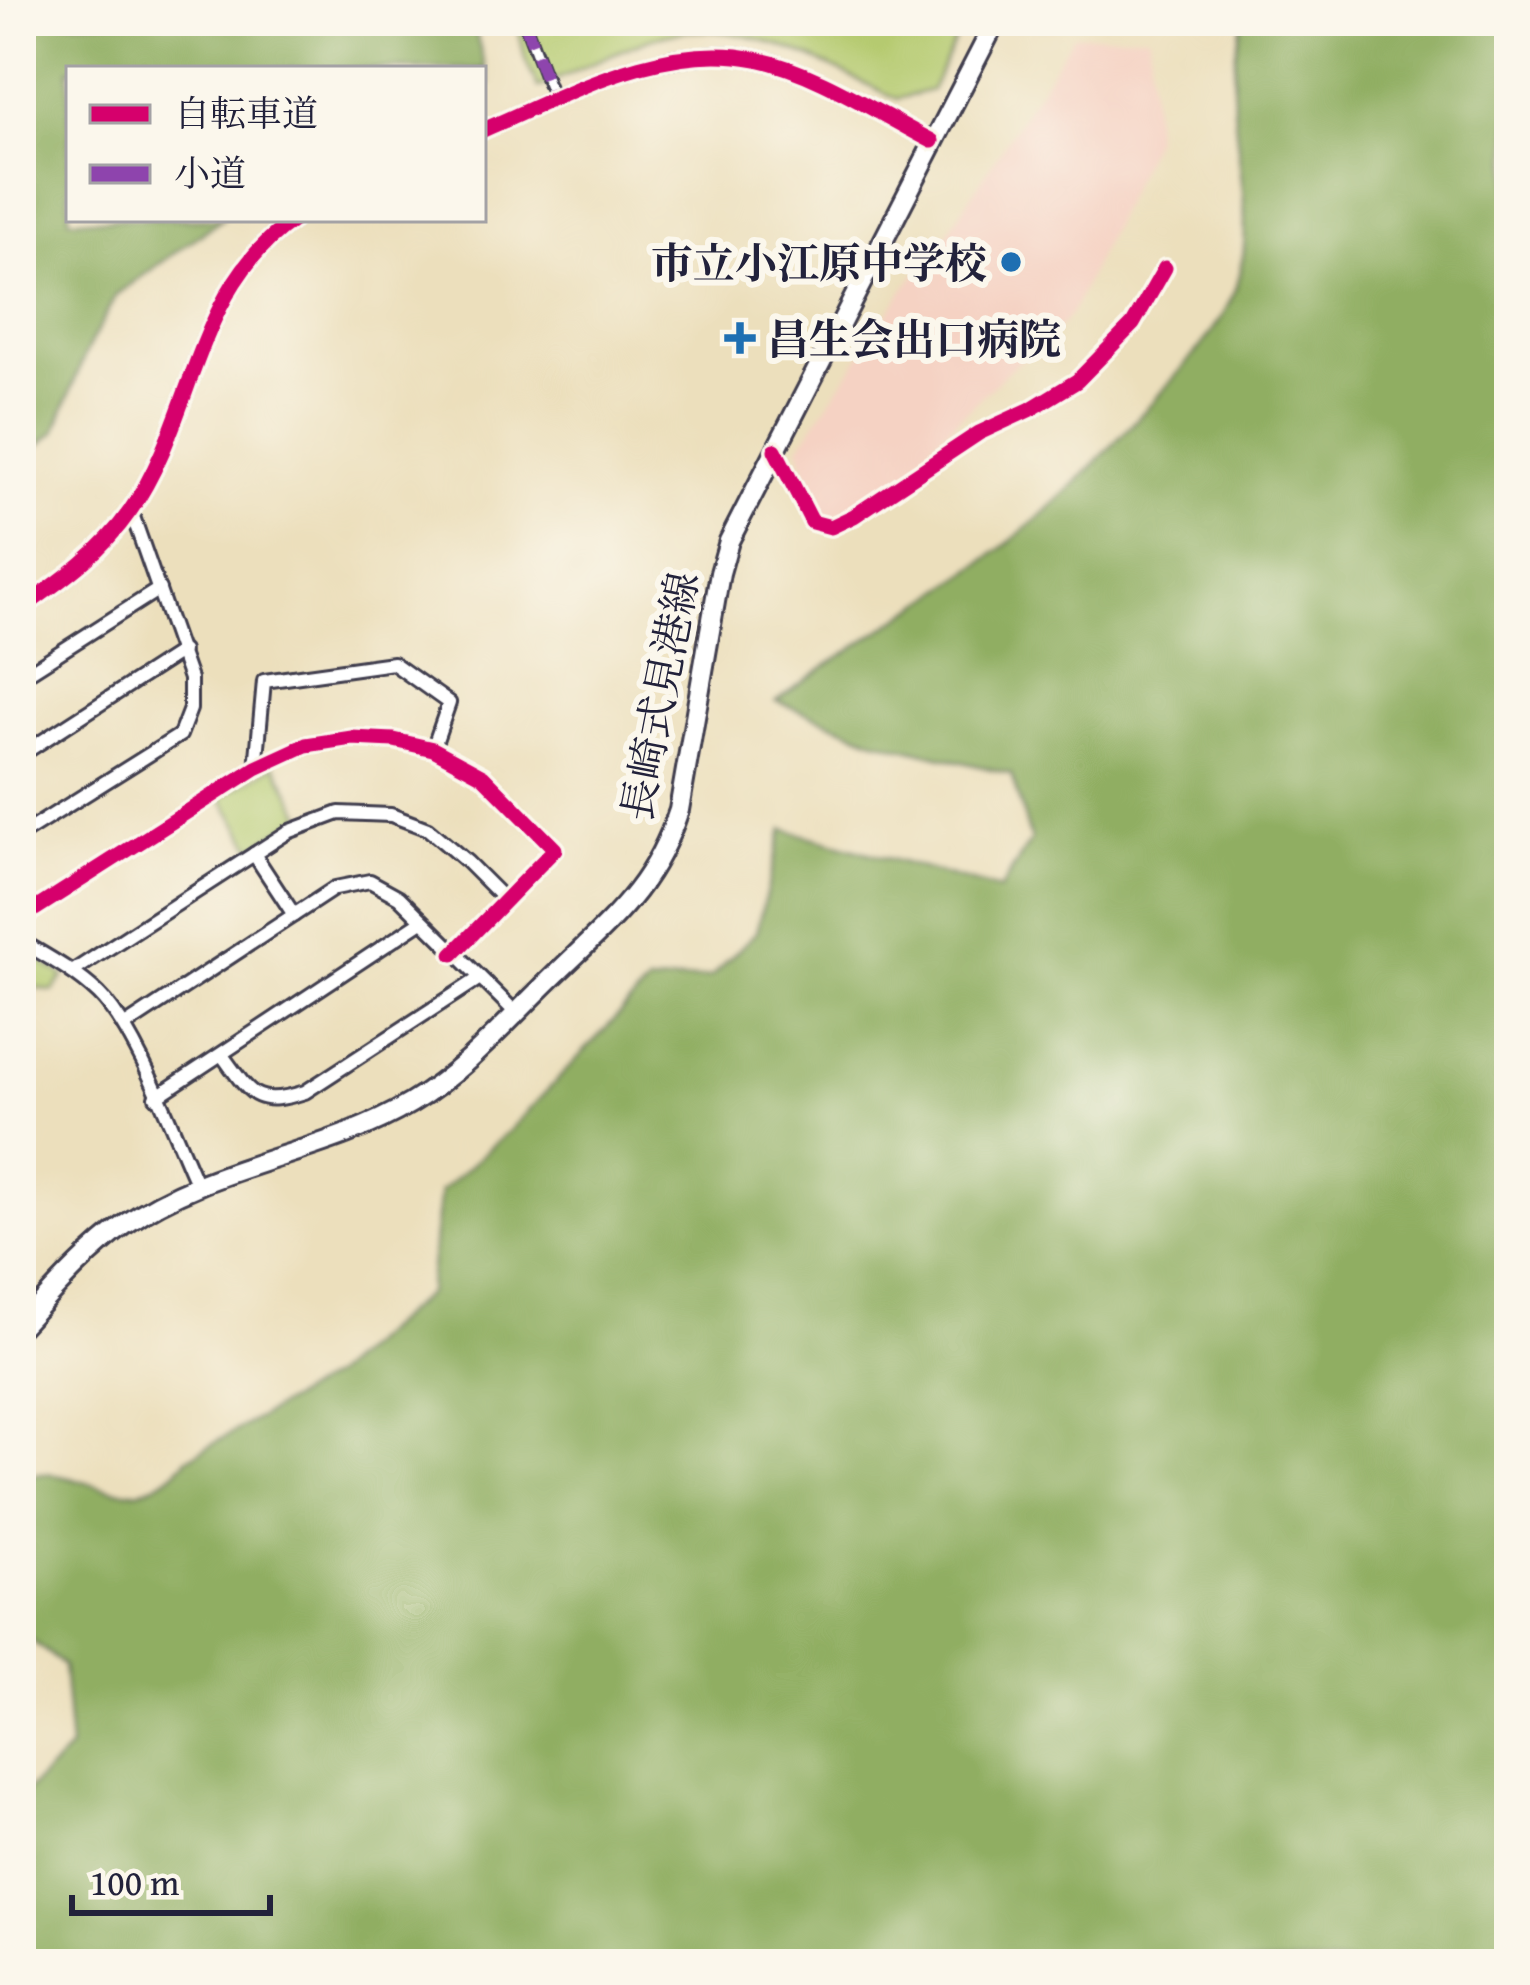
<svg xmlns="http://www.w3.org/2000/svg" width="1530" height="1985" viewBox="0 0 1530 1985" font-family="'Gentium Book Plus','Noto Serif JP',serif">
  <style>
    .built { fill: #f5d2c3 }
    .green { fill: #b5ca6f; stroke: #6c7655; stroke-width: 3 }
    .forest { fill: #90ae62; stroke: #59684e; stroke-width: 3 }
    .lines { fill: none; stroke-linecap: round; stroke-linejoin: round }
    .pedestrian-casing { stroke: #403e4e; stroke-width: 15 }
    .minor-casing { stroke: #403e4e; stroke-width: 18 }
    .tertiary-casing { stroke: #403e4e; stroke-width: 21 }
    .secondary-casing { stroke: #403e4e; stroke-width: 24 }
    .pedestrian { stroke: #fff; stroke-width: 9 }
    .minor { stroke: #fff; stroke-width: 12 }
    .tertiary { stroke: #fff; stroke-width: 15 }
    .secondary { stroke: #fff; stroke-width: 18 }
    .quiet { stroke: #8e44ad; stroke-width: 12; stroke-dasharray: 24 12; stroke-linecap: butt }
    .cycleway-casing { stroke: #fbf7ec; stroke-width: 22 }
    .cycleway { stroke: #d6006c; stroke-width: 15 }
    .poi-dot { fill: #1f6fb2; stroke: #fbf7ec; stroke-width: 4.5 }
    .labels { text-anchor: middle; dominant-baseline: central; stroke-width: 12; stroke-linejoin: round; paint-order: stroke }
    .poi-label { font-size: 42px; font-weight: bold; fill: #22223b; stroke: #fbf7ec; text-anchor: end }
    .street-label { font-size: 42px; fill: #22223b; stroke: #fbf7ec }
  </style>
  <rect width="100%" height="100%" fill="#fbf7ec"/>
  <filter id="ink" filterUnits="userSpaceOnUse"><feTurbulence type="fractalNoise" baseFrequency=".00833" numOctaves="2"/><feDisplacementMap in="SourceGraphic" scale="24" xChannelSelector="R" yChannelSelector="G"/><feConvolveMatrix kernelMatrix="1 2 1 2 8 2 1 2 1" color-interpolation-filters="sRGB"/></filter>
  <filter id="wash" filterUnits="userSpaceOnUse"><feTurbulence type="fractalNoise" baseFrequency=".004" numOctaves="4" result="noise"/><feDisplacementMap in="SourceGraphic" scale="48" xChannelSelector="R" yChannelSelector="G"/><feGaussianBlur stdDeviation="2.7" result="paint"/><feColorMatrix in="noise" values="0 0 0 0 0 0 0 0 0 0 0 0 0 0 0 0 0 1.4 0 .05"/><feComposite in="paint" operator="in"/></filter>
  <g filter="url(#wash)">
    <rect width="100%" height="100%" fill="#ecdfbc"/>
    <polygon class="built" points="1074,35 1149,35 1154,137 1071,314 1042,347 1013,366 927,449 916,470 832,519 817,514 799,447 905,288 946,235"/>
    <g class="green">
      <path d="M517,21H965L931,90L898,99C821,64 737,10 650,39C612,52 575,72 538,88L525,59Z"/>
      <polygon points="275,765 303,815 253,848 221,797"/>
      <polygon points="21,949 64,976 53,991 21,985"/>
    </g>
    <g class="forest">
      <polygon points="21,21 473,21 489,83 483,85 483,69 69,69 69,219 222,219 116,295 85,354 55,432 21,460"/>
      <path d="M1243,21H1509V1964H21V1797L70,1749L63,1665L21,1632V1476C87,1462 127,1529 188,1458L332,1376L428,1293L440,1192L509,1131L648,984L711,977L756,932L783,829L1000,890L1031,840L1011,774L878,741L776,701C849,647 929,603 1002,548C1060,504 1110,448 1159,395C1189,361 1229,320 1240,274C1259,191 1215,109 1243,21Z"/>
    </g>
  </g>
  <g filter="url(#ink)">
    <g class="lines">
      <defs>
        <polyline id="pedestrian" points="524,21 554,100"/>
        <g id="minor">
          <polyline points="775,450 812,522 831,527 854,516 979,433 1031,409 1077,381 1133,324 1165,268"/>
          <polyline points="21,677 159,589"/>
          <polyline points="21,755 182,651"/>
          <polyline points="256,768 264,681 393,663 449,703 433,749"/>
          <polyline points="21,835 180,735 190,709 190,679 131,511"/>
          <polyline points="254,854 294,915"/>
          <polyline points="21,918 256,768 306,745 352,738 394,740 433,749 483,776 555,849 453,954"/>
          <path d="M21,941C48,957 76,972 99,994C137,1031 174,1135 198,1187"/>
          <polyline points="72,972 288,832 339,813 391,815 428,829 467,862 505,900"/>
          <polyline points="125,1026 335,888 370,881 399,897 515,1012"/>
          <path d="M222,1055C251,1094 254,1108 305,1092L480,978"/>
          <polyline points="156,1097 422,921"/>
        </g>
        <g id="tertiary">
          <path d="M483,130C566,95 663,39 756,59C817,72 877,113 932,141"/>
          <path d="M21,609C62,580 101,553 130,511C195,418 194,287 295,219"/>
        </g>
        <path id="secondary" d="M21,1326C54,1290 86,1253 126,1224C210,1164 323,1156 411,1103C468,1069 513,1014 561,969C616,916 654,885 679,810L720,573L729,541L996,21"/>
      </defs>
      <use href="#pedestrian" class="pedestrian-casing"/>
      <use href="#minor" class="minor-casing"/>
      <use href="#tertiary" class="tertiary-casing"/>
      <use href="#secondary" class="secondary-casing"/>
      <use href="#pedestrian" class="pedestrian"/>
      <use href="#minor" class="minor"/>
      <use href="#tertiary" class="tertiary"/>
      <use href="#secondary" class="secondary"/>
      <polyline class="quiet" points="524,21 554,100"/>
      <defs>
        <g id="cycleway">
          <path d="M483,130C566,95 663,39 756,59C817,72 877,113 932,141"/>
          <polyline points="775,450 812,522 831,527 854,516 979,433 1031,409 1077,381 1133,324 1165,268"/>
          <path d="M21,609C62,580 101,553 130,511C195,418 194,287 295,219"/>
          <polyline points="21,918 256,768 306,745 352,738 394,740 433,749 483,776 555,849 453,954"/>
        </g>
      </defs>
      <use href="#cycleway" class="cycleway-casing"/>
      <use href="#cycleway" class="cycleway"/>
    </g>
  </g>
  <g class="poi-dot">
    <circle cx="1011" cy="262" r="12"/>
    <path d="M734 320h12v12h12v12h-12v12h-12v-12h-12v-12h12z"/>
  </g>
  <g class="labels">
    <g class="poi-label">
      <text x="987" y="262">市立小江原中学校</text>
      <text x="767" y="338" text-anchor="start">昌生会出口病院</text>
    </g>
    <g class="street-label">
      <text transform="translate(659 696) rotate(-79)">長崎式見港線</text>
    </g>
  </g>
  <rect width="1530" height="1985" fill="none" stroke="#fbf7ec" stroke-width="72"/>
  <rect x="66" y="66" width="420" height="156" fill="#fbf7ec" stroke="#a4a2a5" stroke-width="3"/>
  <rect x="90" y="105" width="60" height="18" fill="#d6006c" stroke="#a4a2a5" stroke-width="3"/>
  <text x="174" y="126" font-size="36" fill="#22223b">自転車道</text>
  <rect x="90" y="165" width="60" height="18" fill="#8e44ad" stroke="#a4a2a5" stroke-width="3"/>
  <text x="174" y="186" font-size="36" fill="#22223b">小道</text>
  <path d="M72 1895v18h198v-18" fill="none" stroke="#22223b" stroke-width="6"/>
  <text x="90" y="1895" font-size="36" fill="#22223b" stroke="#fbf7ec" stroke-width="9" paint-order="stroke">100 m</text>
</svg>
